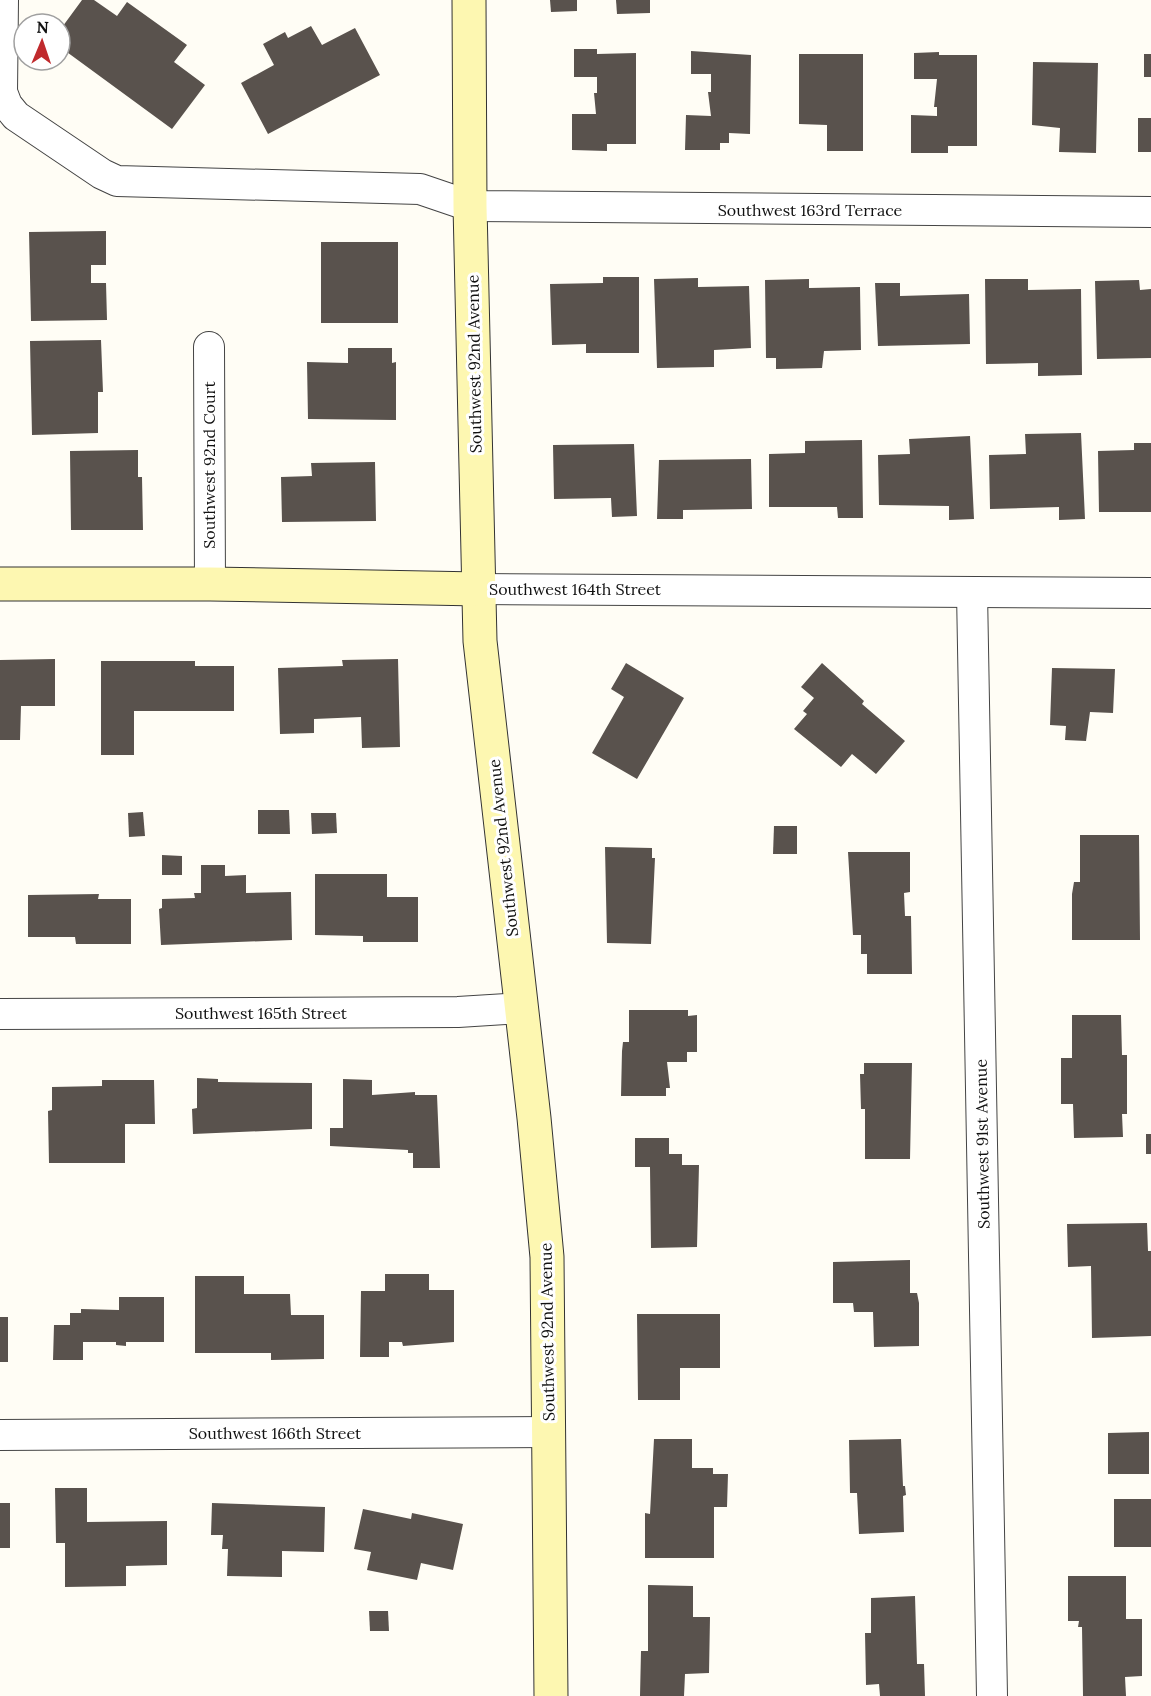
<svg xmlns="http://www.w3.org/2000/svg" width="1151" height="1696" viewBox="0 0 1151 1696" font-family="Lora,serif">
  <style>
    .building { fill: #59524d }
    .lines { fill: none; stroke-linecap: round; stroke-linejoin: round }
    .street-casing { stroke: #444; stroke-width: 32 }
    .secondary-casing { stroke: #333; stroke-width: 35 }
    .street { stroke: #fff; stroke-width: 30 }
    .secondary { stroke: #fdf7b1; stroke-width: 33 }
    .labels { text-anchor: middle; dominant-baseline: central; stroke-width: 6; stroke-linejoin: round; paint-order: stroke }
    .street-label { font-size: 16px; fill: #111; stroke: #fff }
  </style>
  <rect width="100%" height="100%" fill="#fffdf5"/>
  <g class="building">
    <polygon points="82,0 94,0 117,16 127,2 187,45 174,62 205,85 172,129 60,47 60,30"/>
    <polygon points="550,0 577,0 577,11 551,12"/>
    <polygon points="616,0 650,0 650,13 617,14"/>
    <polygon points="311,26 322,45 355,28 380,75 268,134 241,83 274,65 263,44 285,32 288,38"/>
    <polygon points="574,49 597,49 597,54 636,53 636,144 607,144 607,151 572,150 572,114 596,114 594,93 597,93 597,77 574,77"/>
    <polygon points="691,51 751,55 750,134 729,133 729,143 720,143 720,150 685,150 686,115 711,116 708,92 711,92 711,74 691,74"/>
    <polygon points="939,52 939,55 977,55 977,146 948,146 948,153 911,153 911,115 937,116 937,107 934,107 937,79 914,79 914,53"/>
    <polygon points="799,54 863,54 863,151 827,151 827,125 799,124"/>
    <rect x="1144" y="54" width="7" height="23"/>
    <polygon points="1033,62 1098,63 1096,153 1059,152 1060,128 1032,125"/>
    <rect x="1138" y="118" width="13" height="34"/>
    <polygon points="106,231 106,265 91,265 91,283 106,283 107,320 31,321 29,232"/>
    <rect x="321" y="242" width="77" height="81"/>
    <polygon points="603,277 639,277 639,353 586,353 586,344 552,345 550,284 603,283"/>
    <polygon points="698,278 698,287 749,286 751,348 714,350 714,367 657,368 654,279"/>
    <polygon points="809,279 809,288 860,287 861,350 824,351 822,368 776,369 776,358 766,358 765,280"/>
    <polygon points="985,279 1028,279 1028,290 1081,289 1082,375 1038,376 1038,363 986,364"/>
    <polygon points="1139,280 1140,290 1151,289 1151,358 1097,359 1095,281"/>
    <polygon points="875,283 900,283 900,296 969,294 970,344 878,346"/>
    <polygon points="101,340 103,392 98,392 98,433 32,435 30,341"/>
    <polygon points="348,348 392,348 392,363 396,362 396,420 308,419 307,362 348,363"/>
    <polygon points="1081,433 1085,519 1059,520 1059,507 990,509 989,455 1026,454 1025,434"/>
    <polygon points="970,436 974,519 949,520 949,506 879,505 878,455 910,454 909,439"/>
    <polygon points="862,440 863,518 838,518 837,507 769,507 769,454 805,453 805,441"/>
    <polygon points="1134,443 1151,443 1151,512 1099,512 1098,451 1134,450"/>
    <polygon points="634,444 637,516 612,517 611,498 554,499 553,445"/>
    <polygon points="138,450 138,477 142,477 143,530 71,530 70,451"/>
    <polygon points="751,459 752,509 683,510 683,519 657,519 659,460"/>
    <polygon points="375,462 376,521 282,522 281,477 312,476 311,463"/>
    <polygon points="55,659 55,706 21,706 20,740 0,740 0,660"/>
    <polygon points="398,659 400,747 362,748 361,717 314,719 314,733 280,734 278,668 343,666 342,660"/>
    <polygon points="101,661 195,661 195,666 234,666 234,711 134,711 134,755 101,755"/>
    <polygon points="626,663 684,698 637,779 592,753 624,697 611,689"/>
    <polygon points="822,663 864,701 862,704 905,741 876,774 852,754 841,767 794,729 807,714 803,711 814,698 801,687"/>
    <polygon points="1052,668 1115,669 1113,713 1090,712 1086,741 1065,740 1066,726 1050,725"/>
    <polygon points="258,810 289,810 290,834 258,834"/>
    <polygon points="143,812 145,836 129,837 128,813"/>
    <polygon points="311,813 336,813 337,833 312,834"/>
    <polygon points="774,826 797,826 797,854 773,854"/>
    <polygon points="1080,835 1139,835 1140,940 1072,940 1072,894 1074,882 1080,882"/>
    <polygon points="605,847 652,848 652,858 655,858 651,944 607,943"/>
    <polygon points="848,852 910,852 910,892 904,893 905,916 911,916 912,974 867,974 867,954 861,954 861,935 853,935"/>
    <polygon points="162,855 182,856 182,875 162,875"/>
    <polygon points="201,865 225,865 225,876 246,875 246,893 291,892 292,940 161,945 159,909 162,908 162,899 195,898 194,893 201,893"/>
    <polygon points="315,874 387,874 387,897 418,897 418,942 363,942 363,936 315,935"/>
    <polygon points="99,894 98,899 131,899 131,944 76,944 75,937 28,937 28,895"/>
    <polygon points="629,1010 688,1010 688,1016 697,1015 697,1052 687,1052 687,1062 667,1062 670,1088 666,1088 666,1096 621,1096 622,1051 623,1042 629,1042"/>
    <polygon points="1072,1015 1121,1015 1122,1055 1127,1055 1127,1114 1122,1114 1123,1137 1074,1138 1073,1104 1061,1104 1061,1058 1072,1058"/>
    <polygon points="864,1063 912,1063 910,1159 865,1159 865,1109 861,1109 860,1074 864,1074"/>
    <polygon points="197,1078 218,1079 218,1082 312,1083 312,1129 193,1134 192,1109 197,1108"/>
    <polygon points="343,1079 372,1080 372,1095 415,1092 415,1095 437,1095 440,1168 413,1168 413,1153 408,1153 408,1150 330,1146 330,1128 343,1128"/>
    <polygon points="102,1080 154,1080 155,1124 125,1124 125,1163 49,1163 48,1111 52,1110 52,1087 102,1086"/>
    <rect x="1146" y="1134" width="5" height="20"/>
    <polygon points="635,1138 669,1138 669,1154 682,1154 682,1165 699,1165 697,1247 651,1248 650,1167 635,1167"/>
    <polygon points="1147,1223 1148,1251 1151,1251 1151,1336 1092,1338 1091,1266 1068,1267 1067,1224"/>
    <polygon points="910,1260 910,1293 917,1293 919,1303 919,1346 874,1347 873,1312 854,1312 853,1303 833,1303 833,1262"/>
    <polygon points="385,1274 429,1274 429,1290 454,1290 454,1342 403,1346 402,1342 389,1342 389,1357 360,1357 361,1291 385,1291"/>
    <polygon points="195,1276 244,1276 244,1294 290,1294 291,1315 324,1315 324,1359 271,1360 271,1353 195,1353"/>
    <polygon points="119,1297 164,1297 164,1342 126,1342 126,1346 116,1345 116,1342 83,1342 83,1360 53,1360 54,1325 70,1325 70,1313 81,1313 81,1309 119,1310"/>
    <polygon points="637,1314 720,1314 720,1368 680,1368 680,1400 638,1400"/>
    <rect x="0" y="1317" width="8" height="45"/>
    <polygon points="1149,1432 1149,1474 1108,1474 1108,1433"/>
    <polygon points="654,1439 692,1439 692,1468 713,1468 713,1474 728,1474 727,1507 714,1507 714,1558 645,1558 645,1513 650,1514"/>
    <polygon points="901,1439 903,1486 905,1486 906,1495 903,1496 904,1532 859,1534 857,1493 850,1493 849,1440"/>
    <polygon points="55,1488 87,1488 87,1522 167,1521 167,1565 126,1566 126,1586 65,1587 65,1543 56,1543"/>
    <rect x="1114" y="1499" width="37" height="48"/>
    <rect x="0" y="1503" width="10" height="45"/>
    <polygon points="212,1503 325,1507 324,1552 282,1551 282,1577 227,1576 228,1549 222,1549 223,1535 211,1535"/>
    <polygon points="363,1509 411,1519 412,1513 463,1524 453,1570 421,1563 417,1580 367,1570 371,1552 354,1549"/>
    <polygon points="1068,1576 1126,1576 1126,1619 1142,1619 1142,1676 1125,1677 1126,1696 1083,1696 1082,1627 1078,1627 1079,1621 1068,1621"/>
    <polygon points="648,1585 693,1586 693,1617 710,1617 709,1673 685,1674 684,1696 640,1696 641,1651 648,1651"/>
    <polygon points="915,1596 917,1664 924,1664 925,1696 880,1696 879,1684 866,1685 865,1633 871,1633 871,1598"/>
    <polygon points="369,1611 388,1611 389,1631 370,1631"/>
  </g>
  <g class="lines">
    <defs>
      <g id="street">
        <polyline points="3,0 2,92 7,105 16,116 102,174 117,181 420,189 470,206 1151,212"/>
        <polyline points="209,347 210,584"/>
        <polyline points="479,589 1151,593"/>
        <polyline points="972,592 992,1696"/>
        <polyline points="0,1014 458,1012 521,1008"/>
        <polyline points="0,1435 550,1432"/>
      </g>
      <g id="secondary">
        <polyline points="469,0 470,206 480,641 534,1118 547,1257 551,1696"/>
        <polyline points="0,584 210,584 479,589"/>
      </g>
    </defs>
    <use href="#street" class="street-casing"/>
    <use href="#secondary" class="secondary-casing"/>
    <use href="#street" class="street"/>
    <use href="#secondary" class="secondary"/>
  </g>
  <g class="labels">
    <g class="street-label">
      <text x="810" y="210">Southwest 163rd Terrace</text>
      <text transform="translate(474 364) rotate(-91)">Southwest 92nd Avenue</text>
      <text transform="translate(209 465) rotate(-90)">Southwest 92nd Court</text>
      <text x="575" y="589">Southwest 164th Street</text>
      <text transform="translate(503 848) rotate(-96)">Southwest 92nd Avenue</text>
      <text x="261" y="1013">Southwest 165th Street</text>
      <text transform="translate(982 1144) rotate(-91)">Southwest 91st Avenue</text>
      <text transform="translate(547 1332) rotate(-91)">Southwest 92nd Avenue</text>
      <text x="275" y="1433">Southwest 166th Street</text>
    </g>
  </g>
  <g transform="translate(42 42) rotate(2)"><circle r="28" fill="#ffffff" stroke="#a0a0a0" stroke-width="1.5"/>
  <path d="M0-4.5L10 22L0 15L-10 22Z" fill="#c02a2d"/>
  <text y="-9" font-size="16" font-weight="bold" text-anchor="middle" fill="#111111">N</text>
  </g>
</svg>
